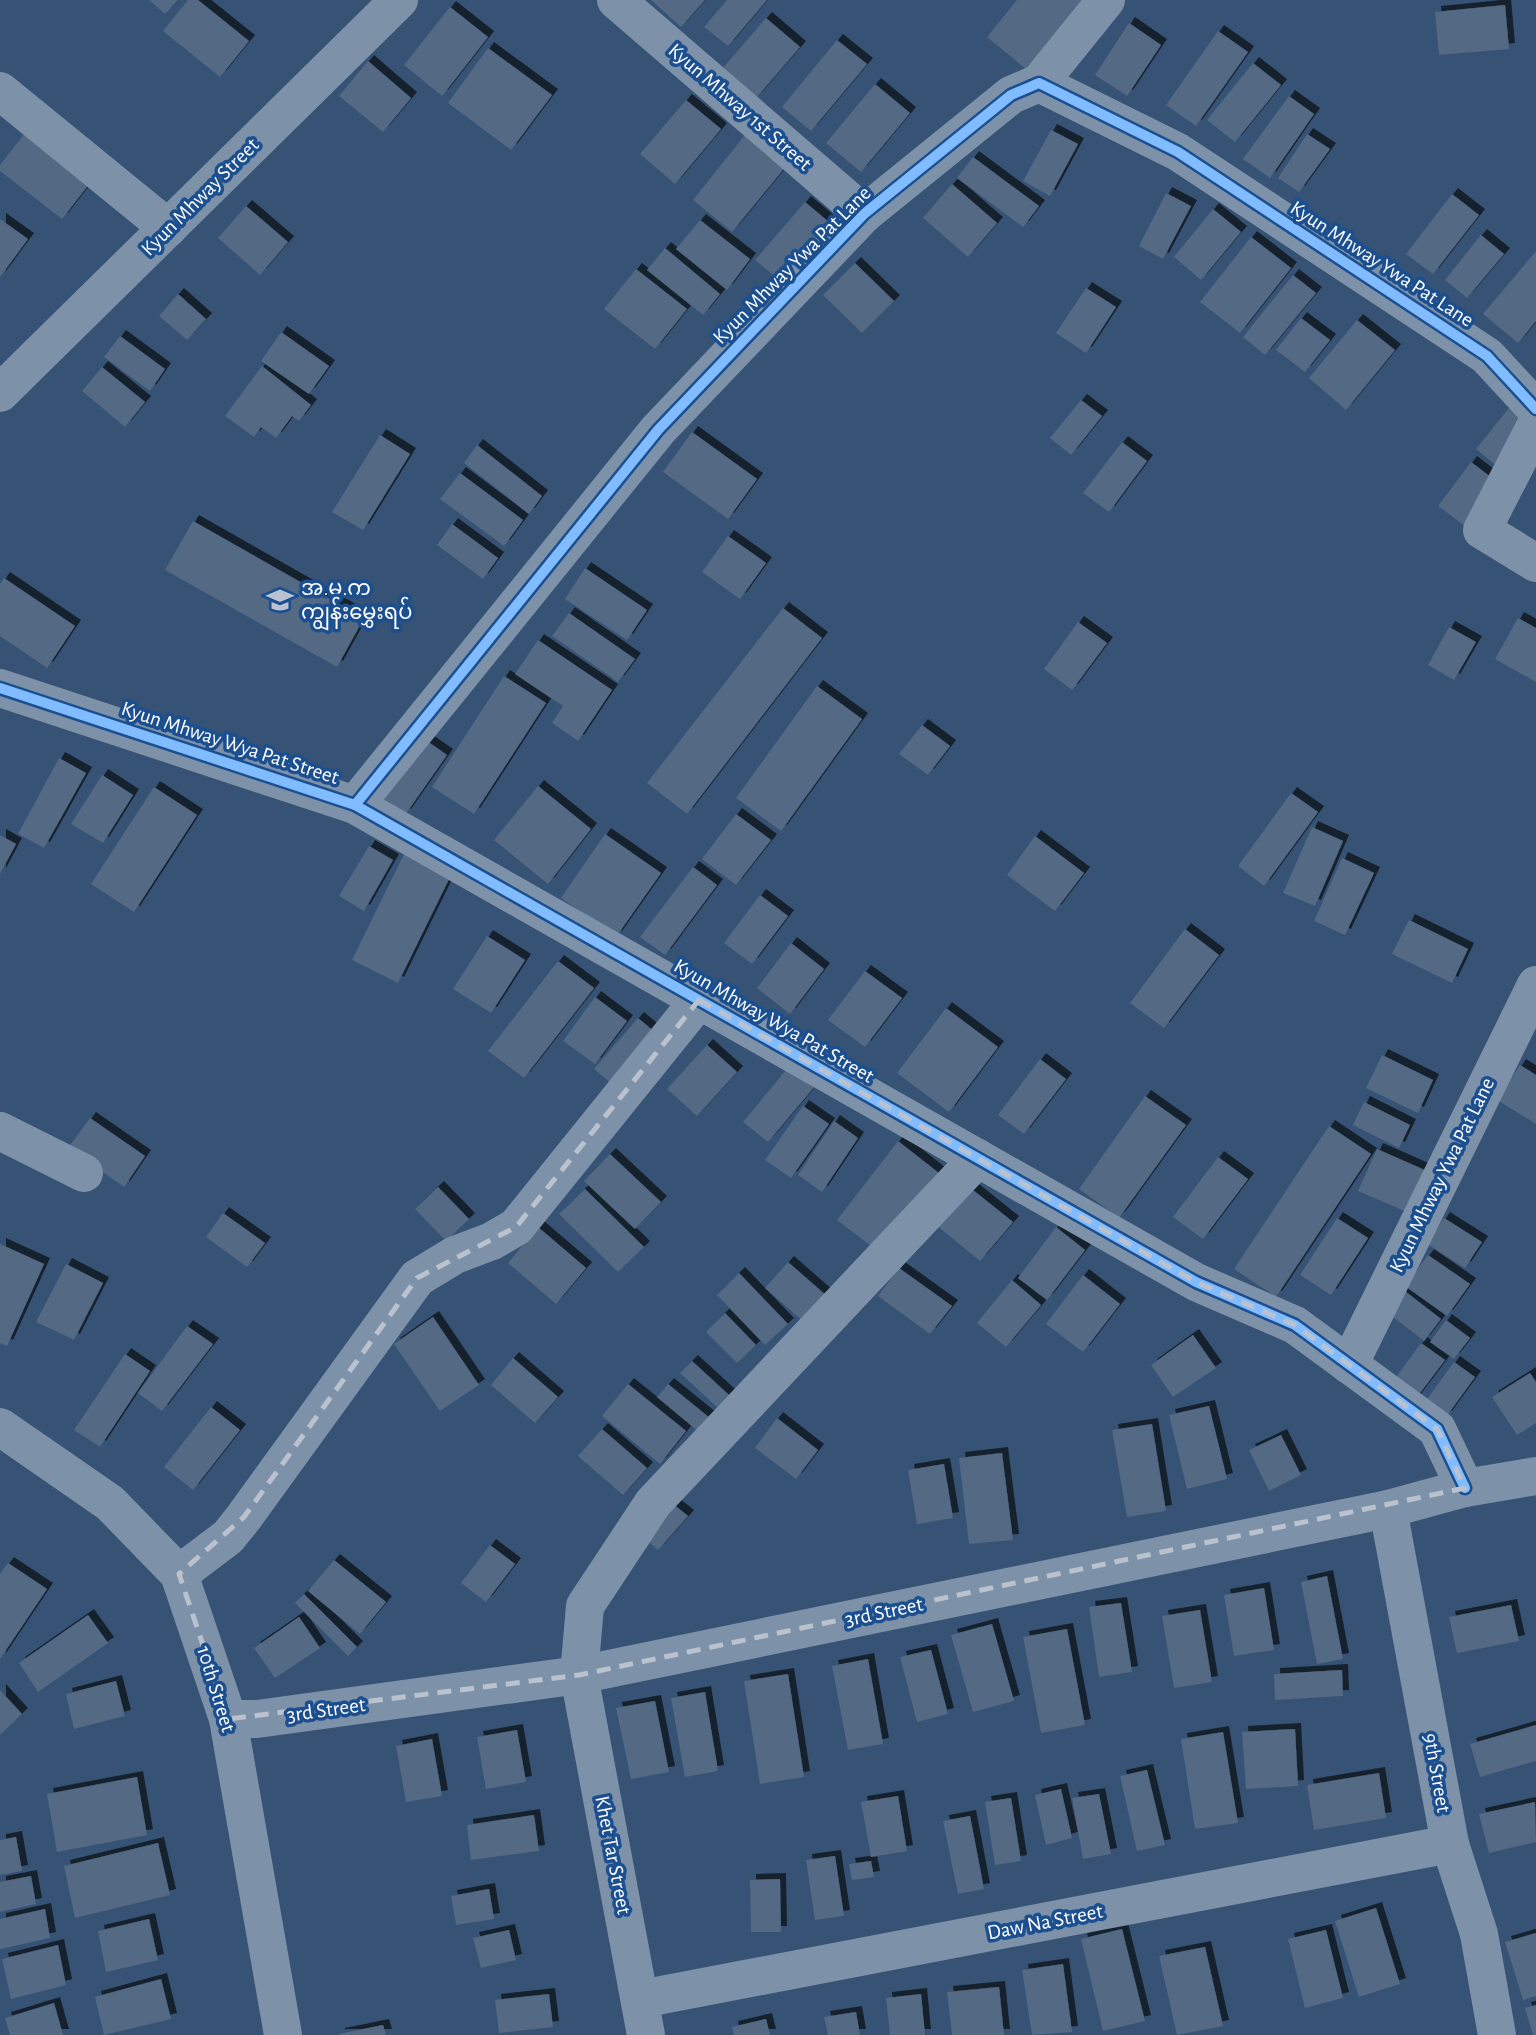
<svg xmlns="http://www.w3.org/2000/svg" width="1536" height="2035" viewBox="0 0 1536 2035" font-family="'Alegreya Sans','Noto Sans Myanmar',sans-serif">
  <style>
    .building { fill: #526984; filter: url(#shadow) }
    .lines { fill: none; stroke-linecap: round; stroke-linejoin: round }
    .minor { stroke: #7d92a8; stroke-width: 38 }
    .cycleway-casing { stroke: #1b4f8f; stroke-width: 15 }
    .cycleway { stroke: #80bcff; stroke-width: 10 }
    .marked { fill: none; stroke: #b9c2ce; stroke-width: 5; stroke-dasharray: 14 9; stroke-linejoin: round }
    .labels { text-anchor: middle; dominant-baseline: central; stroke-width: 7; stroke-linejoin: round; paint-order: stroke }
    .street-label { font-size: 21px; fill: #fff; stroke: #1b4f8f }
    .poi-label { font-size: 21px; fill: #fff; stroke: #1b4f8f; text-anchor: start }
  </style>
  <defs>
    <filter id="shadow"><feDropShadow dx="6" dy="-6" stdDeviation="0" flood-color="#0009"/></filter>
  </defs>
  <rect width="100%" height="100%" fill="#365274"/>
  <g class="building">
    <polygon points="149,0 178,0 165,14"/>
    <polygon points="188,0 198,0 249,41 220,77 163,31"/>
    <polygon points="651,0 705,0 681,27"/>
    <polygon points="727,0 767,0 728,46 704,27"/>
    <polygon points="1017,0 1084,0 1027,70 987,37"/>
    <polygon points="1505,5 1509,49 1439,55 1435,12"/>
    <polygon points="450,7 488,37 442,96 404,65"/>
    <polygon points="766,18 800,47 756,98 722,69"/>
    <polygon points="1129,23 1161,45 1127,96 1095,75"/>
    <polygon points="1218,31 1248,52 1196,126 1166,105"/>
    <polygon points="837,40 867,64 811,131 782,107"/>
    <polygon points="488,48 552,95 511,150 448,103"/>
    <polygon points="368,61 411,98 383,132 339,96"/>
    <polygon points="1253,63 1281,85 1235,142 1207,120"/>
    <polygon points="875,84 910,113 861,172 826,143"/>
    <polygon points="1289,96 1314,114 1270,178 1243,159"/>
    <polygon points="686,100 721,129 675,184 640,154"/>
    <polygon points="752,126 792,159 732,232 693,200"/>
    <polygon points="1051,130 1078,144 1050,196 1023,181"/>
    <polygon points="25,133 90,183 62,219 0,171 0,165"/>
    <polygon points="1307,134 1330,149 1299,192 1278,178"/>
    <polygon points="973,157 1039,206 1023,227 957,178"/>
    <polygon points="952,184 997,223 968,257 923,218"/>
    <polygon points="1166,193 1191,206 1163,259 1139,246"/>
    <polygon points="1452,194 1479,215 1433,274 1406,254"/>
    <polygon points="805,202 829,222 779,280 755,260"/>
    <polygon points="246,206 288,242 260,275 218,238"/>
    <polygon points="1213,209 1241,232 1201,280 1174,257"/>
    <polygon points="0,219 28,239 0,277"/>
    <polygon points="700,220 750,259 727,290 676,249"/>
    <polygon points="1481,235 1504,254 1467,298 1445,280"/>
    <polygon points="1251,237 1291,268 1240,333 1200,302"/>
    <polygon points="665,248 720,294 703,315 647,270"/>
    <polygon points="1536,251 1536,321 1518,343 1483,314"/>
    <polygon points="855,263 894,301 862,333 823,295"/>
    <polygon points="636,269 687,309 655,349 604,309"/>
    <polygon points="1293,275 1316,293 1265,355 1243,337"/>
    <polygon points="1086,288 1116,307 1086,353 1056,333"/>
    <polygon points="178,294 206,319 187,340 159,316"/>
    <polygon points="1301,318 1330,340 1305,372 1276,350"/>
    <polygon points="1357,320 1395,350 1346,410 1309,378"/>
    <polygon points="281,332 329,366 309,394 261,361"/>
    <polygon points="120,336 165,369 150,391 104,357"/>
    <polygon points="262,366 311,405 299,421 292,416 276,438 261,427 254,437 225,416"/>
    <polygon points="102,367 145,402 125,427 82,391"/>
    <polygon points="1081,400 1102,416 1071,455 1050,438"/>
    <polygon points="1509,408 1536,431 1503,471 1476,449"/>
    <polygon points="692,432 757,479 728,519 663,472"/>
    <polygon points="380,435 410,454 363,530 332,512"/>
    <polygon points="1122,442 1147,461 1109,512 1083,493"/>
    <polygon points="477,445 542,496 529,514 464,463"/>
    <polygon points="1471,462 1504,487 1472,531 1438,506"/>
    <polygon points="460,473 523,520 504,546 440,499"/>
    <polygon points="193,521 364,618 337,667 165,570"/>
    <polygon points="452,524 498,558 483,579 437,545"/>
    <polygon points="728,536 766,563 740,599 702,572"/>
    <polygon points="585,568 647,610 627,640 565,599"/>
    <polygon points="4,578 75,626 47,668 0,636 0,584"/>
    <polygon points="783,608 822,638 687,814 647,783"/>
    <polygon points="569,613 635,659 618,682 552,636"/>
    <polygon points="1518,618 1536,628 1536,682 1495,659"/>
    <polygon points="1078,622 1107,643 1072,690 1044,669"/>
    <polygon points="1449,627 1476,642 1454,680 1428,665"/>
    <polygon points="538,640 612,690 578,741 552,723 563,706 515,674"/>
    <polygon points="504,676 546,703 474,814 432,787"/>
    <polygon points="817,686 862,719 781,831 736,798"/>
    <polygon points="922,725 950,746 928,775 899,754"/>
    <polygon points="417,734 447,755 405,815 375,795"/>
    <polygon points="59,758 86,773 44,848 18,834"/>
    <polygon points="102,775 133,795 103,843 71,824"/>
    <polygon points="538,786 591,829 548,884 494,840"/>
    <polygon points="154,787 197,815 134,912 91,884"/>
    <polygon points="1291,793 1318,812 1264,886 1238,866"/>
    <polygon points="736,814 771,840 736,885 702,859"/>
    <polygon points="1312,827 1343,841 1315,906 1283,893"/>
    <polygon points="605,834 661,873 616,937 561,898"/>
    <polygon points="0,835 16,844 0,874"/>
    <polygon points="1035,836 1084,873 1055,911 1007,875"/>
    <polygon points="369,846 393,860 364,911 339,896"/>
    <polygon points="408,846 454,869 398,983 352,960"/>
    <polygon points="1342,858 1374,873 1345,935 1314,921"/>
    <polygon points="693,867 717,885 665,955 640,937"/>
    <polygon points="760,895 788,916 752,964 724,943"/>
    <polygon points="1409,920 1468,949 1452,983 1392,954"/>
    <polygon points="1185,929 1219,955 1164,1028 1130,1003"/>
    <polygon points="487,936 525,960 491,1013 453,989"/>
    <polygon points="791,943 824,969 790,1014 757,988"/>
    <polygon points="558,961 594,988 524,1078 488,1051"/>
    <polygon points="865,971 902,998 865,1047 828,1020"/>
    <polygon points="595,997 627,1021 595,1064 563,1041"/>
    <polygon points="946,1008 998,1047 949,1112 897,1073"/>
    <polygon points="638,1018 662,1038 618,1089 594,1069"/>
    <polygon points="707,1045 737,1072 697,1116 667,1089"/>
    <polygon points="1382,1055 1433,1080 1418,1113 1366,1088"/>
    <polygon points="796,1058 821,1079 768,1142 743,1122"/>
    <polygon points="1040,1059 1066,1079 1024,1134 998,1115"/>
    <polygon points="1520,1065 1536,1075 1536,1124 1497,1100"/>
    <polygon points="1145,1096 1186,1125 1119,1218 1079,1189"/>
    <polygon points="1364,1102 1410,1125 1399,1148 1353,1125"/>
    <polygon points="803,1106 829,1124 791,1178 765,1160"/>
    <polygon points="90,1118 145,1156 124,1187 68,1148"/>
    <polygon points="834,1121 858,1138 822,1192 798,1175"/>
    <polygon points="1329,1126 1371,1154 1276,1297 1234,1269"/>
    <polygon points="898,1141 944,1177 884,1256 837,1220"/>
    <polygon points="1377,1149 1427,1171 1409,1213 1358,1191"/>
    <polygon points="610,1154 661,1202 635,1229 584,1181"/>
    <polygon points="1218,1157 1248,1179 1203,1239 1173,1217"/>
    <polygon points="968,1186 1013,1222 980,1261 936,1225"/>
    <polygon points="438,1187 469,1219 446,1241 415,1209"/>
    <polygon points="585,1189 644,1247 618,1272 559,1214"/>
    <polygon points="223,1213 265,1243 247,1267 206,1237"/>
    <polygon points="1337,1218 1368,1238 1331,1295 1300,1275"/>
    <polygon points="1444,1218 1482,1242 1465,1268 1427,1244"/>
    <polygon points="538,1227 586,1268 556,1304 508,1263"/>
    <polygon points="1056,1227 1085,1250 1047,1300 1018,1278"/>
    <polygon points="0,1244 44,1264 7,1346 0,1343"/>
    <polygon points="1428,1255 1470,1284 1447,1316 1405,1286"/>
    <polygon points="788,1262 836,1304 813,1330 765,1288"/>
    <polygon points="66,1264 103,1283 74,1340 36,1322"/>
    <polygon points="899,1268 952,1306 930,1334 878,1296"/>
    <polygon points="739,1273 788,1324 765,1345 717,1295"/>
    <polygon points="1083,1275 1120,1304 1083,1352 1046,1324"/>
    <polygon points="1012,1280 1041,1305 1006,1347 977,1323"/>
    <polygon points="1401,1288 1441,1319 1424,1341 1384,1310"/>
    <polygon points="725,1313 756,1345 737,1363 706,1332"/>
    <polygon points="433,1317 479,1385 440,1411 394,1344"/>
    <polygon points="1446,1320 1470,1338 1454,1359 1430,1342"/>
    <polygon points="187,1326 213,1344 162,1411 138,1393"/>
    <polygon points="1193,1335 1216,1368 1173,1397 1151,1365"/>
    <polygon points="1421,1343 1445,1360 1414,1401 1391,1384"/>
    <polygon points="125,1354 150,1371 100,1447 74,1430"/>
    <polygon points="513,1358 558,1397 535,1423 491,1385"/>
    <polygon points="692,1361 729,1395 717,1407 680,1373"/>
    <polygon points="1454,1362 1475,1377 1446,1417 1425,1402"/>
    <polygon points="1530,1373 1536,1382 1536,1423 1517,1435 1492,1397"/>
    <polygon points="628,1384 686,1431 660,1464 602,1416"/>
    <polygon points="668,1384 716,1423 705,1437 657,1397"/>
    <polygon points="1209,1406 1227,1479 1187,1489 1169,1415"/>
    <polygon points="211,1407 240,1430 193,1490 164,1467"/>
    <polygon points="777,1418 818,1450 796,1479 755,1448"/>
    <polygon points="1152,1424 1166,1511 1127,1517 1112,1430"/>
    <polygon points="602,1429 647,1468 623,1495 578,1456"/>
    <polygon points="1281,1435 1301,1475 1269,1491 1249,1450"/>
    <polygon points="1002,1453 1013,1540 969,1544 959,1458"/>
    <polygon points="944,1464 953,1518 917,1524 908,1470"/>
    <polygon points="668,1500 688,1516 658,1550 638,1533"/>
    <polygon points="490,1545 515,1564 486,1602 461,1583"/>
    <polygon points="334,1560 386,1602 360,1634 308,1591"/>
    <polygon points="8,1563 47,1589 0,1659 0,1574"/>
    <polygon points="1327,1576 1343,1659 1317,1664 1301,1582"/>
    <polygon points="1264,1588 1274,1650 1234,1656 1224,1595"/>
    <polygon points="304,1594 357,1647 348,1656 295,1603"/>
    <polygon points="1121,1603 1132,1672 1099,1677 1089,1607"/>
    <polygon points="1511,1605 1519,1641 1457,1653 1449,1617"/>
    <polygon points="1200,1610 1212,1682 1174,1688 1162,1616"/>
    <polygon points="88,1615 108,1643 38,1692 19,1663"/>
    <polygon points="299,1617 320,1648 275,1678 254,1648"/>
    <polygon points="992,1624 1014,1701 973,1712 951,1635"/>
    <polygon points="1067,1629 1085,1725 1041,1733 1023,1637"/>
    <polygon points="931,1650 948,1714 917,1722 900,1657"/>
    <polygon points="868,1659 883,1744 848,1750 832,1666"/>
    <polygon points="1342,1670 1343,1696 1275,1700 1274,1674"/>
    <polygon points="788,1674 804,1777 760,1784 744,1681"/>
    <polygon points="116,1681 125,1716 74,1729 66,1694"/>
    <polygon points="0,1690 22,1714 0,1735"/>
    <polygon points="705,1692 718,1771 685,1777 671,1698"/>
    <polygon points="655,1701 669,1772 631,1779 616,1708"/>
    <polygon points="1536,1725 1536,1761 1480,1777 1470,1744"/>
    <polygon points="1295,1729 1298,1786 1246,1789 1242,1732"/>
    <polygon points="517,1730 526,1782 486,1789 477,1737"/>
    <polygon points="1223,1732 1238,1823 1195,1829 1181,1739"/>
    <polygon points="432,1739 442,1796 406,1802 396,1746"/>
    <polygon points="1147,1770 1165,1845 1137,1851 1120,1776"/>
    <polygon points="1379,1773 1386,1818 1314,1830 1307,1785"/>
    <polygon points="137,1777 147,1835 57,1852 47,1794"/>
    <polygon points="1061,1789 1072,1838 1046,1845 1035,1795"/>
    <polygon points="1099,1794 1111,1854 1083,1859 1072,1798"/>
    <polygon points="898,1796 907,1851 871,1857 861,1802"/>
    <polygon points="1011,1798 1021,1861 995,1865 985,1802"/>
    <polygon points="1535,1802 1536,1842 1489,1853 1479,1814"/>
    <polygon points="534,1815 539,1851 471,1860 467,1825"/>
    <polygon points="970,1816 984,1889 958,1894 943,1821"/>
    <polygon points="16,1837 22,1871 0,1875 0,1840"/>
    <polygon points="158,1843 170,1895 75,1918 64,1866"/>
    <polygon points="835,1856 844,1916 815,1920 806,1860"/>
    <polygon points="871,1861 874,1877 852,1880 849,1864"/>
    <polygon points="31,1876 36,1904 0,1912 0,1882"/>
    <polygon points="780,1879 781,1932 751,1932 750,1880"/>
    <polygon points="489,1889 494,1919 456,1925 451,1896"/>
    <polygon points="1376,1908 1400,1984 1359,1997 1335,1921"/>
    <polygon points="45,1909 50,1938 0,1949 0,1919"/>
    <polygon points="149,1919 158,1960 106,1972 98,1931"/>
    <polygon points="1122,1929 1145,2021 1103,2031 1081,1939"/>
    <polygon points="509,1930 516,1960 481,1968 473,1938"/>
    <polygon points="1326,1930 1343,1998 1305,2008 1288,1939"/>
    <polygon points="1536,1933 1536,1996 1523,2000 1505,1942"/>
    <polygon points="58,1945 66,1985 11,1999 2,1959"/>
    <polygon points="1205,1947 1223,2026 1177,2035 1159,1956"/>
    <polygon points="1063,1964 1072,2032 1032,2035 1022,1970"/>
    <polygon points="161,1979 171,2019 104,2035 95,1997"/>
    <polygon points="999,1987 1004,2035 952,2035 947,1992"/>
    <polygon points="549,1994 553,2027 499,2033 495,2000"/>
    <polygon points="921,1994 925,2035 890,2035 886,1998"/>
    <polygon points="54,2003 63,2035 10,2035 5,2018"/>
    <polygon points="1536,2005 1536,2035 1533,2035 1525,2008"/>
    <polygon points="856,2012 860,2035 828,2035 824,2017"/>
    <polygon points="766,2019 770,2035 734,2035 732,2027"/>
    <polygon points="383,2025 386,2035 339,2035 339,2034"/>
  </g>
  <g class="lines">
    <g class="minor">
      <polyline points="616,0 864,214"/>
      <polyline points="1039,83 1106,0"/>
      <polyline points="0,91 168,228"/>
      <polyline points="0,393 399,0"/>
      <polyline points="1536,425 1482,530 1536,563"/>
      <polyline points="0,688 355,805 1196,1282 1295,1325 1437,1429 1465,1488"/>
      <polyline points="355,805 658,430 864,214 1011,95 1039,83 1178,152 1487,356 1536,409"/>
      <polyline points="0,1131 84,1173"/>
      <polyline points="1349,1365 1536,985"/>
      <polyline points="0,1427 110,1503 179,1574 228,1719 283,2035"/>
      <polyline points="1388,1509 1450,1844 1479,1934 1497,2035"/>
      <polyline points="179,1574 228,1537 244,1517 417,1278 455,1255 492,1241 516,1227 699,1000"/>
      <polyline points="228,1719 257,1719 579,1675 1388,1509 1465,1488 1536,1476"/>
      <polyline points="641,1999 1450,1844"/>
      <polyline points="646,2035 579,1675 585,1606 653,1503 978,1158"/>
    </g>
    <defs>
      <g id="cycleway">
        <polyline points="0,688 355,805 1196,1282 1295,1325 1437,1429 1465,1488"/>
        <polyline points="355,805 658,430 864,214 1011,95 1039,83 1178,152 1487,356 1536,409"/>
      </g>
    </defs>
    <use href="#cycleway" class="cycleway-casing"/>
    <use href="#cycleway" class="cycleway"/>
  </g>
  <path class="marked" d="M699,1000L1196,1282L1295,1325L1437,1429L1465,1488L579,1675L228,1719L179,1574L244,1517L417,1278L516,1227Z"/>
  <defs>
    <symbol id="school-bare" viewBox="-9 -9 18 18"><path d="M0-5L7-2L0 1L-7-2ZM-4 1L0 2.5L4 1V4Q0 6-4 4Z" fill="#b9c2ce" stroke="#1b4f8f" stroke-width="2.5" paint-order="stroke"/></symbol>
  </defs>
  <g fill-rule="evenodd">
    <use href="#school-bare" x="261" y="581" width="38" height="38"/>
  </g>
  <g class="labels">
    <g class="street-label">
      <text transform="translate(740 107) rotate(41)">Kyun Mhway 1st Street</text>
      <text transform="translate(200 197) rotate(-45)">Kyun Mhway Street</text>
      <text transform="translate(1382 264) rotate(33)">Kyun Mhway Ywa Pat Lane</text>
      <text transform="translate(792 265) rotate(-45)">Kyun Mhway Ywa Pat Lane</text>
      <text transform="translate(230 743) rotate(18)">Kyun Mhway Wya Pat Street</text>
      <text transform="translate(774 1021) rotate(30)">Kyun Mhway Wya Pat Street</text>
      <text transform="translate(1442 1175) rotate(-64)">Kyun Mhway Ywa Pat Lane</text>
      <text transform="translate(884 1612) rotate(-12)">3rd Street</text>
      <text transform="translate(216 1689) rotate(73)">10th Street</text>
      <text transform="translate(326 1710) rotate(-8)">3rd Street</text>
      <text transform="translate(1437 1773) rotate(80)">9th Street</text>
      <text transform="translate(613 1855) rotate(79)">Khet Tar Street</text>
      <text transform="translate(1045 1922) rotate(-11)">Daw Na Street</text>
    </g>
    <g class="poi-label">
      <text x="301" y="588">အ.မ.က<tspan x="301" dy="24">ကျွန်းမွှေးရပ်</tspan></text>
    </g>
  </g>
</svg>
